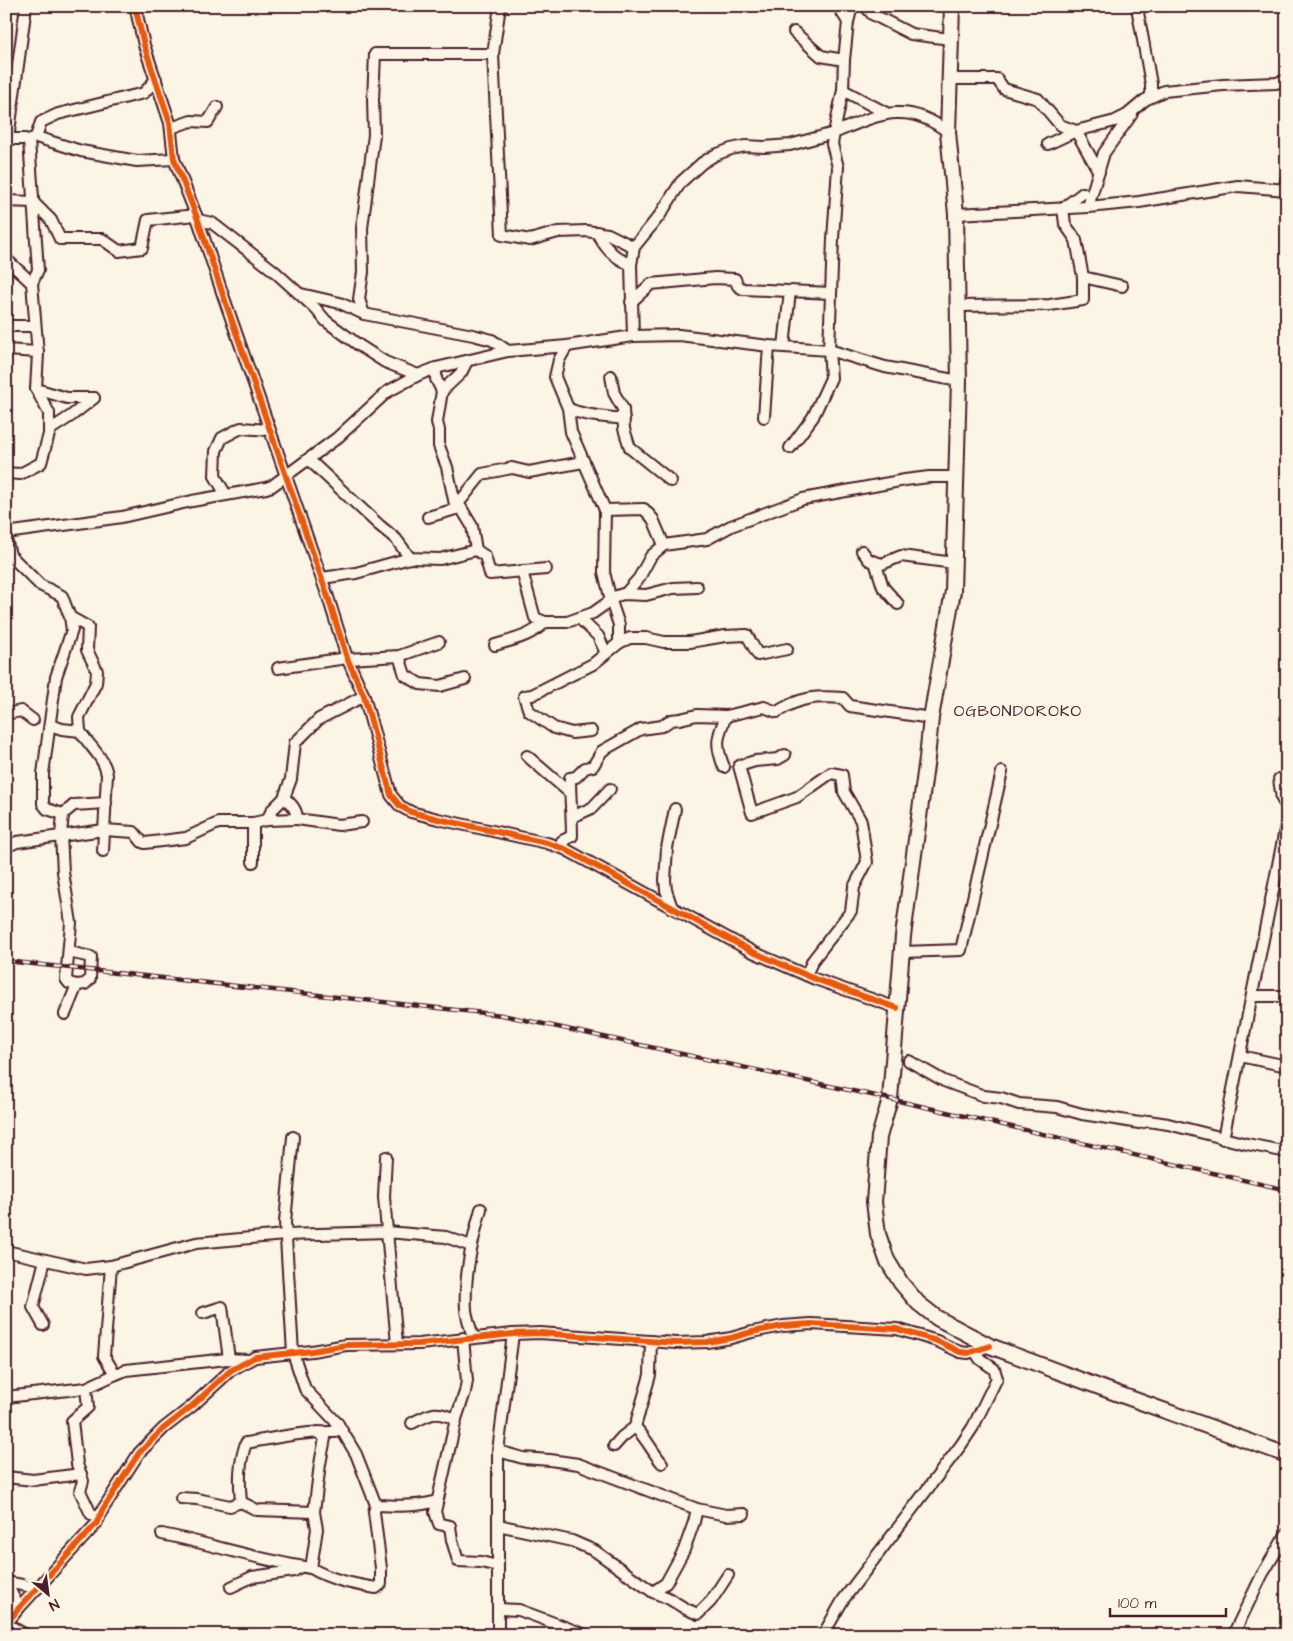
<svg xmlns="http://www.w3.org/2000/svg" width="1293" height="1641" viewBox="0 0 1293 1641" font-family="'Architects Daughter',sans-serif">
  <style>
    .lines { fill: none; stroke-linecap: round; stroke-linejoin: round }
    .minor-casing { stroke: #4a1f2b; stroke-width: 14 }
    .major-casing { stroke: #4a1f2b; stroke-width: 18 }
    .minor { stroke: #fcf5e5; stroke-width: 10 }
    .major { stroke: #fcf5e5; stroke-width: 14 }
    .rail-casing { stroke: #4a1f2b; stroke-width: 4.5 }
    .rail { stroke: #fcf5e5; stroke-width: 2.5; stroke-dasharray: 8; stroke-linecap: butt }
    .cycleway-casing { stroke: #fcf5e5; stroke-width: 9 }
    .cycleway { stroke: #e8590c; stroke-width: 6 }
    .labels { text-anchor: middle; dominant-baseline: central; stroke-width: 5; stroke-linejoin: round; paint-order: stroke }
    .quarter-label { font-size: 16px; letter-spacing: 1px; fill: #4a1f2b; stroke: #fcf5e5 }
  </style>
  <rect width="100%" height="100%" fill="#fcf5e5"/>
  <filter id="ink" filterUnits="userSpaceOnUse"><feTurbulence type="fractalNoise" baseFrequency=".02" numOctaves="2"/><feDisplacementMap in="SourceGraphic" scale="10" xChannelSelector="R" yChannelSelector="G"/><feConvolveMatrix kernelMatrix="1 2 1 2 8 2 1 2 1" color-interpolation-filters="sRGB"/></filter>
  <g filter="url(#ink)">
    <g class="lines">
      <defs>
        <g id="minor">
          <polyline points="135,6 144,45 170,123 174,159 198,220 223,295 328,597 347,658 364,696 391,795 400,806 411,812 438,819 547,843 565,849 753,952 815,979 897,1008"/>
          <polyline points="380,6 380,8"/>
          <polyline points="500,6 493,54 502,235 530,240 558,232 586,231 608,234 634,247"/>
          <polyline points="838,6 848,22 844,60"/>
          <polyline points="865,6 872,14 911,34 950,39"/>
          <polyline points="1137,7 1151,84 1151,97"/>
          <polyline points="848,22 852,6"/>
          <polyline points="794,32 821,56 844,60 843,90 886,113"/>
          <polyline points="949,79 997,79 1004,89 1038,99 1060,125 1076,131 1099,172"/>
          <polyline points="171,128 191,121 208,122 217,107"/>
          <polyline points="36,137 41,122 58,114 144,93 156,79"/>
          <polyline points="6,139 25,139 29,140 36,137 81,151 137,161 174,159"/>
          <polyline points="8,139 26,6"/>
          <polyline points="29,140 38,270 32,283"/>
          <polyline points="1048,144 1076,131 1115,121 1127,115 1145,100 1164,91 1223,85 1276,83 1287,80"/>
          <polyline points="1284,190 1287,177"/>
          <polyline points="1083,193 1063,208 1065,224 1076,240 1083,277 1122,286"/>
          <polyline points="6,201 33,202 51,220 60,239 102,239 119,251 142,248 148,220 196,215"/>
          <polyline points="1088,207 1104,153 1132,114"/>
          <polyline points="956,214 1088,207 1139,202 1238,186 1287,190"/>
          <polyline points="198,220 212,223 273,270 315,308 326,321 360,346 385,362 418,375"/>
          <path d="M597,232C605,249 614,257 631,265"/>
          <polyline points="6,259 32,283 38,354 36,389 49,413 49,434 41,463 20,474 6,473"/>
          <polyline points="301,294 340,303 364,314 473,335 492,340 508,351"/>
          <polyline points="631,302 651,284 715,278 735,279 738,286 743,289 831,293"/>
          <polyline points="958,306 1050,305 1083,300 1083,277"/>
          <polyline points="364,314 359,299 363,272 362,228 374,135 373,100 375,54 493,54"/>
          <polyline points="6,326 35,326"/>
          <polyline points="633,336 631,265 634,247 660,215 681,182 702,163 715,155 731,149 745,146 764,147 790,145 834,133 843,90"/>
          <polyline points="567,346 559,360 555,377 568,408 571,432 605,510 604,572 611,601 619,625 619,643 630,638 646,638 664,642 690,642 725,636 747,635 758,655 787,649"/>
          <polyline points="784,347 790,291"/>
          <polyline points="6,350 38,352"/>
          <polyline points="611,376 614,393 623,409 624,429 630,448 671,481"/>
          <polyline points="36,389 67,398 94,398"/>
          <polyline points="442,391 461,373 467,361"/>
          <path d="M568,408C581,416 608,417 624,419"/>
          <polyline points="764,417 769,346"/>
          <polyline points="49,434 51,429 71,416 94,398"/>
          <path d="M790,448L813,417L831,378L829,350L833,239L838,167L832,144L834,133C877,115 906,99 948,132"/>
          <polyline points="308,459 379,525 396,539 410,558 440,559 476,550 472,526 460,506 456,509"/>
          <polyline points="226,495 215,476 216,451 222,438 241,428 269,430"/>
          <polyline points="456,503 462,499 482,474 512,468 529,472 583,462"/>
          <polyline points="605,510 644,509 653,519 664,545 707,539 731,526 803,499 905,480 929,477 957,477"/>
          <polyline points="428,517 456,509 447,467 439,446 439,430 437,422 442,391 436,379 436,368"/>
          <polyline points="6,533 122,517 192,501 266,488 272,486 337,438 387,392 418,375 436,368 508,351 567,346 633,336 679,335 769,346 829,350 885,367 959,381"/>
          <polyline points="6,539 10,555 40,585 62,596 70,617 88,627 87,650 97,671 96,683 79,717 80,731"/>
          <polyline points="476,550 485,556 490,574 546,569"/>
          <polyline points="862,551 869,560 882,564 901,556 954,563"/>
          <polyline points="875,562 883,587 898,604"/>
          <polyline points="522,571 535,618 545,622"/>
          <polyline points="322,578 356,573 410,558"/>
          <polyline points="625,594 639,578 651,556 664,545"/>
          <polyline points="579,618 598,636 606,653"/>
          <path d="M495,645C512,640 532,636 545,622H567L593,613L617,596L623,594L646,595L673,588L697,587"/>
          <polyline points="399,656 405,675 420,684 440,686 465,679"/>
          <polyline points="348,659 399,656 439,642"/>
          <polyline points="278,668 347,658"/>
          <polyline points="6,714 21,711 33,720"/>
          <path d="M50,725L62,729L80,731C89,746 105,758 107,775L103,851"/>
          <polyline points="591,731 572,733 554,728 529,711 524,696 532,695 593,664 619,643"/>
          <polyline points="785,755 778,759 755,761 739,766 752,813 797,797 831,773 842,775 844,792 861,821 867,862 854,887 851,911 813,960 806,975"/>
          <polyline points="527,756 570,793"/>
          <path d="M724,767C715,745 717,737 726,716"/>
          <polyline points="1279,779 1282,799 1287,807"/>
          <path d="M284,798C291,803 297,810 297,819L339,825L362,822"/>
          <polyline points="63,814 74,805 106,803"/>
          <polyline points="572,817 592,808 610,789"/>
          <polyline points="267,820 297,819"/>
          <polyline points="6,847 17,842 104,830 134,832 142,842 145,843 186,838 218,823 253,823"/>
          <path d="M565,849L562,841L572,836C572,816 570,797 570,778L576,777L585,768L593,766L602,751L641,729L662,726L671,720L680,719L697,715L726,716L764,707L777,712C800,697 816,696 843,698L850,706L931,718"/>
          <polyline points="253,862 253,823 267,820 272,810 284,798 291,779 295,743 319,719 364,696"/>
          <polyline points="672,908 666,890 665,880 667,848 675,809"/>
          <polyline points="69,952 91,957 90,979 85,984 77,985"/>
          <polyline points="902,952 961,950 1002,772"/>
          <polyline points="1252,996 1287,996"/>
          <polyline points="65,1014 77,985 69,983 66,979 71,923 63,872 61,835 63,814 47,809 43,804 43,774 56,677 72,630 70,617"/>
          <polyline points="1240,1056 1287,1066"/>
          <polyline points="909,1061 944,1081 984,1096 1001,1098 1019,1104 1057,1107 1082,1114 1121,1120 1139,1123 1148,1121 1168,1124 1247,1144 1287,1152"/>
          <path d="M293,1137L285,1222L293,1353L305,1389L338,1424L356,1454L376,1505C397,1506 417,1507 437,1501"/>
          <polyline points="1223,1139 1287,820"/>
          <polyline points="386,1157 384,1197 397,1344"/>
          <polyline points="6,1251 86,1269 111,1266 196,1243 285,1235 387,1232 446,1237 471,1246"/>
          <polyline points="111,1266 104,1356 115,1374"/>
          <polyline points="203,1313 222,1307 229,1359"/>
          <polyline points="43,1325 33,1307 45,1260"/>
          <path d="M473,1337C471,1329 467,1319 466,1310C464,1276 472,1242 481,1209"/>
          <polyline points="6,1397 86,1388"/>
          <polyline points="456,1419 435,1512 439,1524 450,1526 452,1540 458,1561 481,1562 498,1566"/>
          <path d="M412,1423C432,1413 434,1410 456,1419L465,1392L467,1381L463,1338"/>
          <path d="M635,1427C647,1439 651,1450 662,1463"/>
          <polyline points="614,1446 622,1437 635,1427 650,1375 651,1341"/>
          <polyline points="498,1451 523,1458 550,1460 578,1464 697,1509 726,1515 744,1514"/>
          <polyline points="6,1477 33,1480 81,1474"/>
          <path d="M181,1498L197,1499L230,1506L241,1502C239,1481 239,1463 246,1443C275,1438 305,1431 335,1432L338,1424"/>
          <polyline points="241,1502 257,1510 314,1512 320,1464 325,1438 318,1432"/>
          <path d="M314,1512L317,1529L311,1568C331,1580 353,1584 376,1588L381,1584V1568L374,1512L376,1505"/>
          <polyline points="99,1518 91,1514 80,1491 83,1481 77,1464 72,1421 88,1407 86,1388 114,1375 126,1370 227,1359 248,1360"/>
          <polyline points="498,1525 572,1541 595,1551 653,1592 668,1598 686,1609 698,1614 711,1601 728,1575"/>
          <path d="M162,1534C212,1544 261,1561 311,1568"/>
          <polyline points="6,1582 38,1588"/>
          <polyline points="6,1582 19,1608"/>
          <polyline points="231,1587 252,1577 294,1571 300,1567"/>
          <polyline points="653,1592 666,1583 684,1550 694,1522 697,1509"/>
          <polyline points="498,1609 519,1610 586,1635"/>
          <polyline points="6,1624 19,1608 96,1524 103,1509 139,1453 164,1428 191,1407 230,1371 255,1357 312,1351 346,1345 419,1344 513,1334 540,1333 676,1343 707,1342 731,1338 752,1332 783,1326 811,1324 897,1329 937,1341 960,1352 968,1353 990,1346"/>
          <polyline points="6,1624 26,1635"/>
          <polyline points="497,1635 498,1629 498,1451 513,1334"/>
          <polyline points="823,1635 843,1600 961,1445 973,1427 997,1378 994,1369 980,1359 975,1351"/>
          <polyline points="1233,1635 1262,1575 1287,1533"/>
        </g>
        <polyline id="major" points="952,6 948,132 956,214 959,381 953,591 931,718 927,758 903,936 890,1099 879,1137 874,1202 878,1234 887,1260 901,1283 918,1303 937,1318 990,1346 1102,1388 1287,1455"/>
      </defs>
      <use href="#minor" class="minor-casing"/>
      <use href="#major" class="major-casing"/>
      <use href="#minor" class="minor"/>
      <use href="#major" class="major"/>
      <defs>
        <polyline id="rail" points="6,961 502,1015 890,1099 1287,1190"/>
      </defs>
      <use href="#rail" class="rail-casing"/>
      <use href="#rail" class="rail"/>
      <defs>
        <g id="cycleway">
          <polyline points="135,6 144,45 170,123 174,159 198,220 223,295 328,597 347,658 364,696 391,795 400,806 411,812 438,819 547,843 565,849 753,952 815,979 897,1008"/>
          <polyline points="6,1624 19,1608 96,1524 103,1509 139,1453 164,1428 191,1407 230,1371 255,1357 312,1351 346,1345 419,1344 513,1334 540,1333 676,1343 707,1342 731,1338 752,1332 783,1326 811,1324 897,1329 937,1341 960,1352 968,1353 990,1346"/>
        </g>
      </defs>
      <use href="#cycleway" class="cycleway-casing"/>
      <use href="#cycleway" class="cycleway"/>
    </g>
  </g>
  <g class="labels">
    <g class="quarter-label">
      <text x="1018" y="711">OGBONDOROKO</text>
    </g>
  </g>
  <rect width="1293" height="1641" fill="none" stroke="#fcf5e5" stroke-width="25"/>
  <rect x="12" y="12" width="1268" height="1616" fill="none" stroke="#4a1f2b" stroke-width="2" filter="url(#ink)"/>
  <g transform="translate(48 1594) rotate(151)" stroke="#fcf5e5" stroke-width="4" paint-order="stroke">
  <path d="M0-4L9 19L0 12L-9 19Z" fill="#4a1f2b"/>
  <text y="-8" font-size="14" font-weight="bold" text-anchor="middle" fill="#4a1f2b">N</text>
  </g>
  <path d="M1110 1608v8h116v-8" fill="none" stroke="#4a1f2b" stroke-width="2.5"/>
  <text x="1118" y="1608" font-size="15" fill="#4a1f2b" stroke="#fcf5e5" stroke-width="4" paint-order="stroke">100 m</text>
</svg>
